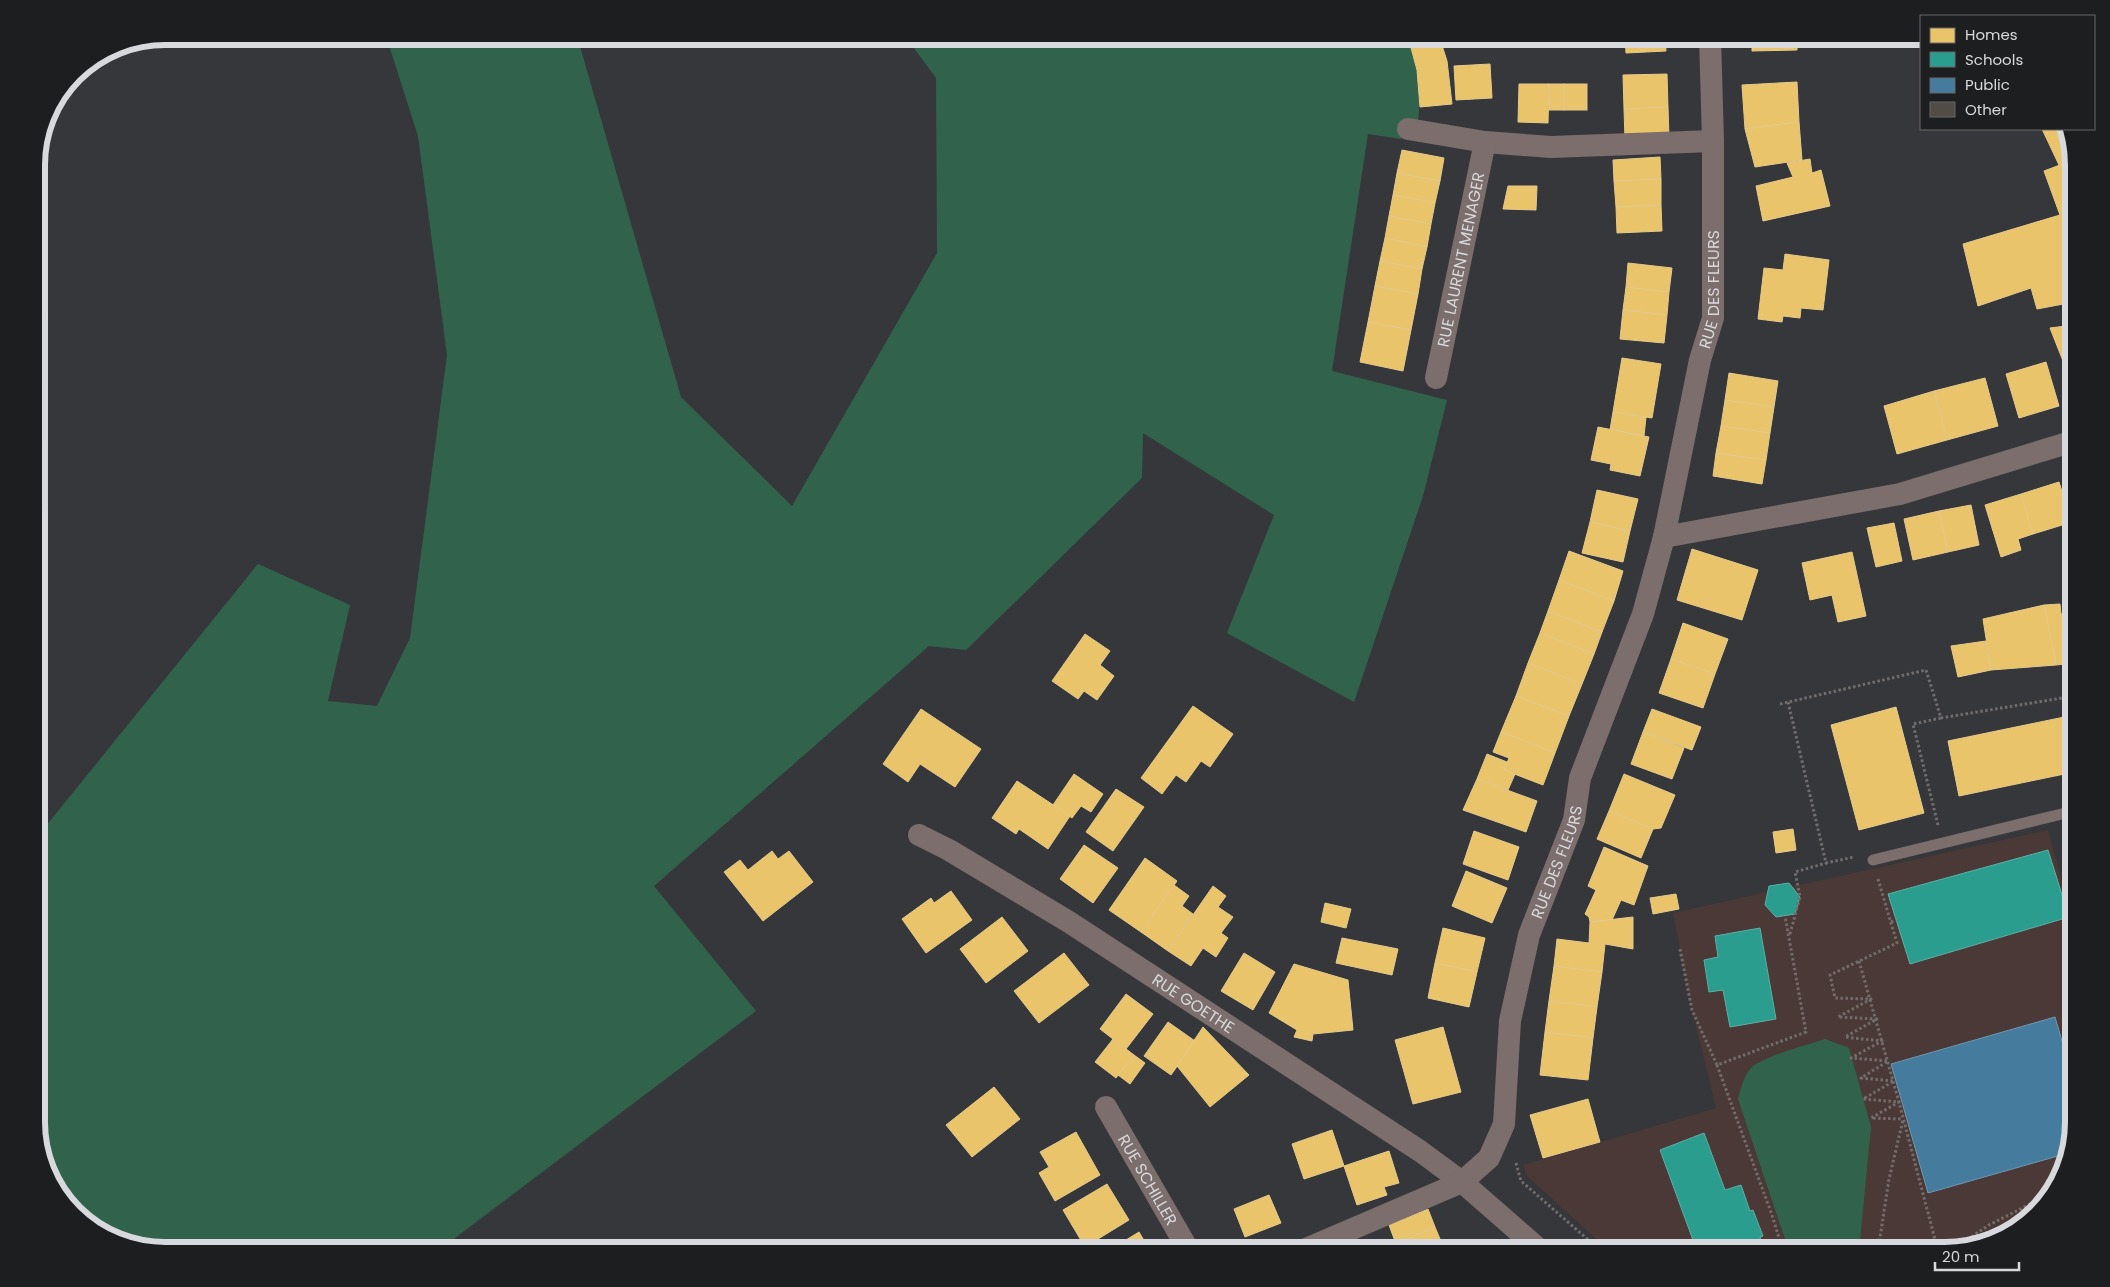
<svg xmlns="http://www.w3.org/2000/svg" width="2110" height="1287" viewBox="0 0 2110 1287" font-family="Poppins,sans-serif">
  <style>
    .education { fill: #4a3936 }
    .green { fill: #31634c }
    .homes { fill: #e9c46a; stroke: #e4ca8c }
    .schools { fill: #2a9d8f; stroke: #5eafa6 }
    .public { fill: #457b9d; stroke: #7197b0 }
    .building { fill: #514c46; stroke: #606061 }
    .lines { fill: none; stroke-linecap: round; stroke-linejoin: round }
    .path { stroke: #726d6c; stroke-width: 3; stroke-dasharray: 2.5 2.5; stroke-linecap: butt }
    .service { stroke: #7b6e6c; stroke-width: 11 }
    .minor { stroke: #7b6e6c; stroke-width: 22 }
    .labels { text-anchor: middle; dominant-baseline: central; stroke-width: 5; stroke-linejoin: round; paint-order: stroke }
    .street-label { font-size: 16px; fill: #d8d9dc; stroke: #1d1e20 }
    .rim { fill: none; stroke: #d8d9dc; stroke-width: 6 }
  </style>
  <rect width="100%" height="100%" fill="#36373a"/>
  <polygon class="education" points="2048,830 2074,925 2074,1123 2056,1187 2010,1233 1946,1251 1609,1251 1526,1175 1523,1165 1716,1108 1692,1010 1673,913"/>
  <g class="green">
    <path d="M386,36H577L681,397L792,506L937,253L936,78L905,36H1408C1418,64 1421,94 1418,123H1405L1401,139L1368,134L1332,371L1447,400L1423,496L1354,702L1227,633L1274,515L1143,433L1142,478L966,650L929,646L654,886L756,1011L455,1238L462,1251H165L100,1233L54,1187L37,1130V837L258,564L350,605L328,701L377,706L410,638L447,355L418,136Z"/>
    <path d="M1825,1039L1849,1048L1871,1127L1859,1251H1789L1738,1099C1741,1088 1744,1075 1752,1067C1764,1056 1808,1045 1825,1039Z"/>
  </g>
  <g class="homes">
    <polygon points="1433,36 1439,36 1447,61 1452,104 1420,107 1417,70 1410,44"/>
    <polygon points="1625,36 1665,36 1666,51 1626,53"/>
    <polygon points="1752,36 1797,36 1797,50 1752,51"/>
    <polygon points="1490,64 1492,98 1456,100 1454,66"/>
    <polygon points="1667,74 1668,107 1624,109 1623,75"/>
    <polygon points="1797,82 1799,122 1745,129 1742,85"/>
    <polygon points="1519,84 1549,84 1548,123 1518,122"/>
    <rect x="1549" y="84" width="15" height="26"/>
    <rect x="1564" y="84" width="23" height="26"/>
    <polygon points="1668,107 1669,137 1625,139 1624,109"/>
    <polygon points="1799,122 1802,160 1755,167 1745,129"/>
    <polygon points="2042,129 2065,129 2073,160 2059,165"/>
    <polygon points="1402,150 1444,158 1440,181 1397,173"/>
    <polygon points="1660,157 1661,179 1614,181 1613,160"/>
    <polygon points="1810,159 1812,173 1821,170 1830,206 1763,221 1756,186 1793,177 1787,163"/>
    <polygon points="2073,160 2074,302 2037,309 2031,288 1978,306 1963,244 2060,215 2044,171"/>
    <polygon points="1397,173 1440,181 1435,203 1393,195"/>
    <polygon points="1661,179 1661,205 1616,207 1614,181"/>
    <polygon points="1508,186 1537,186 1536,210 1503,209"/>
    <polygon points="1393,195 1435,203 1431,224 1389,216"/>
    <polygon points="1661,205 1662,231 1617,233 1616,207"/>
    <polygon points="1389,216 1431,224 1427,247 1385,238"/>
    <polygon points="1385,238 1427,247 1422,269 1380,261"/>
    <polygon points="1785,254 1829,260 1823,310 1801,308 1800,318 1783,316 1782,322 1758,319 1764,268 1783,270"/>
    <polygon points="1380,261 1422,269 1418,294 1375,286"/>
    <polygon points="1628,263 1672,268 1669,292 1626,287"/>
    <polygon points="1375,286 1418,294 1411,330 1368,322"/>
    <polygon points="1626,287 1669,292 1667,315 1623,310"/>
    <polygon points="1623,310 1667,315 1664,343 1620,339"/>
    <polygon points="1368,322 1411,330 1403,371 1360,362"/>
    <polygon points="2074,325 2074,357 2063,361 2050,328"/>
    <polygon points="1622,358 1661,364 1652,418 1613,412"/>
    <polygon points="2046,362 2059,406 2019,418 2006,374"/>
    <polygon points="1729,373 1778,381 1774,407 1725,400"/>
    <polygon points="1985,378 1998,426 1947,440 1934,391"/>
    <polygon points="1934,391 1947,440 1897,454 1884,406"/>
    <polygon points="1725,400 1774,407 1770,433 1721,426"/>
    <polygon points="1613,412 1646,417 1644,436 1610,430"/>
    <polygon points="1721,426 1770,433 1766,460 1716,453"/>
    <polygon points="1598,427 1649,437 1640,476 1610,470 1611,464 1591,460"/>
    <polygon points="1716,453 1766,460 1762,484 1713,476"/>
    <polygon points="2059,482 2072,522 2033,534 2021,494"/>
    <polygon points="1597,490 1638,499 1630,531 1590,522"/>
    <polygon points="2021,494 2033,534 2018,539 2021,550 2001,557 1985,505"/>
    <polygon points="1971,505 1979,545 1948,552 1939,511"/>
    <polygon points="1939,511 1948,552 1913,560 1904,519"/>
    <polygon points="1590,522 1630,531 1623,562 1582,553"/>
    <polygon points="1894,523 1902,561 1876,567 1867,528"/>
    <polygon points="1692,549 1758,570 1742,620 1677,600"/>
    <polygon points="1569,551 1623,571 1614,601 1559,580"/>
    <polygon points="1852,552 1866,616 1838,622 1832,595 1810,600 1802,563"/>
    <polygon points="1559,580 1614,601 1602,632 1548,611"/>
    <polygon points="2060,604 2061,614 2074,612 2074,663 2056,665 2044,605"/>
    <polygon points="2044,605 2056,665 1991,670 1983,619"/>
    <polygon points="1548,611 1602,632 1594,654 1540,633"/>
    <polygon points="1683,623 1728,639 1715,674 1671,659"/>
    <polygon points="1540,633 1594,654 1582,684 1528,663"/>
    <polygon points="1085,634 1110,651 1100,665 1114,676 1097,700 1084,691 1078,699 1052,681"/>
    <polygon points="1986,641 1991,670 1958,677 1951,646"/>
    <polygon points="1671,659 1715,674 1703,708 1659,693"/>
    <polygon points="1528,663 1582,684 1569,716 1516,696"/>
    <polygon points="1516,696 1569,716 1555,753 1501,732"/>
    <polygon points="1193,706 1233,734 1210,767 1201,761 1186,782 1176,775 1162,794 1141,778"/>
    <polygon points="1896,707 1924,813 1859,830 1831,725"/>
    <polygon points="921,709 981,749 955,787 920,764 908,782 883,764"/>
    <polygon points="1652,709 1701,727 1692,750 1643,732"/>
    <polygon points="2074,715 2074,772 1959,796 1948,741"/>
    <polygon points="1501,732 1555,753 1543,785 1504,770 1509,758 1493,752"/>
    <polygon points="1643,732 1684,748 1672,779 1631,764"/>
    <polygon points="1487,754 1507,762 1504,770 1515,774 1508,790 1477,779"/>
    <polygon points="1074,774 1103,794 1091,812 1081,806 1072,818 1053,805"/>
    <polygon points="1624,774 1675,795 1661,828 1653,829 1609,811"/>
    <polygon points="1477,779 1537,801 1526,832 1463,810"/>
    <polygon points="1017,781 1070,816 1048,849 1019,829 1016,834 992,818"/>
    <polygon points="1116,789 1144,807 1113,851 1086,832"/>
    <polygon points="1609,811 1653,829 1641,858 1597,839"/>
    <polygon points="1793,829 1796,850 1776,853 1773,832"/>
    <polygon points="1474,831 1519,847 1508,880 1463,864"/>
    <polygon points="1084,845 1118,868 1093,903 1060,879"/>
    <polygon points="1604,847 1648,866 1634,905 1621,900 1612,920 1590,922 1589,917 1585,914 1596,890 1588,886"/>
    <polygon points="772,851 778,859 789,851 813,882 763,921 724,872 740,860 748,870"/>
    <polygon points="1145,858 1177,881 1141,932 1109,910"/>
    <polygon points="1466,871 1507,888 1492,923 1452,906"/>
    <polygon points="1174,885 1189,896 1182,906 1193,914 1168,951 1141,932"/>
    <polygon points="1213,886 1226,896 1218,907 1233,917 1221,933 1228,938 1216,957 1203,948 1191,966 1168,951"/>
    <polygon points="951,891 972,920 926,953 902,919 931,898 934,903"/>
    <polygon points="1676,894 1679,909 1653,914 1650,898"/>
    <polygon points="1325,903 1351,909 1346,928 1321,922"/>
    <polygon points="1002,917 1028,951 986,983 960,949"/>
    <polygon points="1633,917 1633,949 1605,944 1602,972 1554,966 1557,939 1589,943 1590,922"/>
    <polygon points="1443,928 1485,938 1477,972 1435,963"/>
    <polygon points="1342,938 1398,949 1392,975 1336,963"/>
    <polygon points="1064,953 1089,985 1039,1023 1014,991"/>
    <polygon points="1244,953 1275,972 1253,1010 1221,991"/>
    <polygon points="1435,963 1477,972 1469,1007 1428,998"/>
    <polygon points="1294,964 1348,980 1353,1030 1313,1034 1312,1041 1294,1037 1297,1030 1269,1013"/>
    <polygon points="1554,966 1602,972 1597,1007 1549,1001"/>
    <polygon points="1126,994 1153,1014 1126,1049 1100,1029"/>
    <polygon points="1549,1001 1597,1007 1593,1038 1545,1032"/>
    <polygon points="1168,1022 1195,1041 1171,1075 1144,1056"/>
    <polygon points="1203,1027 1249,1075 1210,1107 1177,1066"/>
    <polygon points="1443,1027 1461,1092 1413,1104 1395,1040"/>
    <polygon points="1545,1032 1593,1038 1588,1080 1540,1075"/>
    <polygon points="1113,1039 1134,1055 1116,1078 1095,1062"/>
    <polygon points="1134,1055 1145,1063 1130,1084 1118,1075"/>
    <polygon points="994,1087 1020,1119 972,1157 946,1125"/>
    <polygon points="1588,1099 1600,1142 1543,1158 1530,1115"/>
    <polygon points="1332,1130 1344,1166 1304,1179 1292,1144"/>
    <polygon points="1076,1132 1100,1175 1055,1201 1039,1173 1049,1167 1040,1152"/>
    <polygon points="1389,1151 1399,1183 1384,1187 1387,1195 1357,1205 1344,1166"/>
    <polygon points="1107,1184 1129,1220 1085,1247 1063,1210"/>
    <polygon points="1269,1195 1281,1223 1245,1237 1234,1209"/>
    <polygon points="1428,1209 1435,1227 1396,1244 1389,1225"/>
    <polygon points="1435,1227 1445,1251 1399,1251 1396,1244"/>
    <polygon points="1139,1232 1150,1251 1108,1251"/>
  </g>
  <g class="schools">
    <polygon points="2048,850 2069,917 1910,964 1888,894"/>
    <polygon points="1789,883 1800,897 1795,914 1776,917 1765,905 1769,886"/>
    <polygon points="1760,928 1776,1019 1730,1027 1723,990 1709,992 1704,960 1718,957 1715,936"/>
    <polygon points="1704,1133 1725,1190 1741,1185 1750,1211 1753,1210 1763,1236 1760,1237 1765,1251 1697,1251 1660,1150"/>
  </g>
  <polygon class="public" points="2055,1017 2074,1082 2074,1123 2065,1154 1928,1193 1891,1064"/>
  <polygon class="building" points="1136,36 1159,36 1160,42 1140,48"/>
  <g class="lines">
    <g class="path">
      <polyline points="1788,702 1826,863 1854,857"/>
      <polyline points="1780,704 1926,670 1941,718 2074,696"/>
      <polyline points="1938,825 1913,724 1941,718"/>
      <polyline points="1878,879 1897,943 1830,975 1835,998 1871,999 1838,1017 1877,1019 1845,1037 1882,1041 1851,1058 1888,1061 1861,1078 1894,1081 1863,1099 1899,1102 1871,1118 1903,1119"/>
      <polyline points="1891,922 1896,920"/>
      <polyline points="1790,934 1800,897 1795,872 1826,863"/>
      <polyline points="1680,949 1692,1010 1717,1065"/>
      <polyline points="1859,961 1899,1102 1938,1251"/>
      <polyline points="1516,1163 1521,1181 1601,1251"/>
      <polyline points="1955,1248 1989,1225 2048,1195"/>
      <polyline points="1783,1251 1772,1215 1717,1065 1806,1032 1785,916"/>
      <polyline points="1878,1251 1889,1179 1903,1120"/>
    </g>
    <polyline class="service" points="1873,860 2074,811"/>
    <g class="minor">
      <polyline points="1408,129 1485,142 1551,147 1713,141"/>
      <path id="s1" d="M1436,378L1485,142"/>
      <polyline points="1664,537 1900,494 2074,441"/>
      <path id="s2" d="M919,835L949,850L1069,922L1420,1151L1462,1182L1541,1251"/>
      <path id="s3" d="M1106,1107L1189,1251"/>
      <path id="s4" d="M1301,1251L1462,1182L1489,1158L1504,1124L1510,1021L1529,935L1574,820L1580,778L1643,614L1664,537L1700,360L1713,318V141L1710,36"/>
    </g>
  </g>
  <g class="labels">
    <g class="street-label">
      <text stroke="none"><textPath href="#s1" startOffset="121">RUE LAURENT MENAGER</textPath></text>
      <text stroke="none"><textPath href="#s4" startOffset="1114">RUE DES FLEURS</textPath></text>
      <text stroke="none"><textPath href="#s4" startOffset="518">RUE DES FLEURS</textPath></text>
      <text stroke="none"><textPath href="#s2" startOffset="322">RUE GOETHE</textPath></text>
      <text stroke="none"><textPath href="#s3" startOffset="84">RUE SCHILLER</textPath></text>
    </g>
  </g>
  <path d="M0 0H2110V1287H0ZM165 45H1945A120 120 0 0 1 2065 165V1122A120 120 0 0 1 1945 1242H165A120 120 0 0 1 45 1122V165A120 120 0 0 1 165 45Z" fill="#1d1e20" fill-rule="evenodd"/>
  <path class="rim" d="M165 45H1945A120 120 0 0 1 2065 165V1122A120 120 0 0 1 1945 1242H165A120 120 0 0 1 45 1122V165A120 120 0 0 1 165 45Z"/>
  <rect x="1920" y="15" width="175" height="115" fill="#1d1e20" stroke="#68696b"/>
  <rect x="1930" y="28" width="25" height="15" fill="#e9c46a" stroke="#68696b"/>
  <text x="1965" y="40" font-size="15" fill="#d8d9dc">Homes</text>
  <rect x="1930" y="52" width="25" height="15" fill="#2a9d8f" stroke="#68696b"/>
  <text x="1965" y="65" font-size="15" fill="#d8d9dc">Schools</text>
  <rect x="1930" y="78" width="25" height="15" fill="#457b9d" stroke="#68696b"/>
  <text x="1965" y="90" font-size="15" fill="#d8d9dc">Public</text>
  <rect x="1930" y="102" width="25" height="15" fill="#514c46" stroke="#68696b"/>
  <text x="1965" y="115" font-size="15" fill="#d8d9dc">Other</text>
  <path d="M1935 1262v8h84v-8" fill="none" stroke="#d8d9dc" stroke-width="2.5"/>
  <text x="1942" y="1262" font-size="15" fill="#d8d9dc" stroke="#1d1e20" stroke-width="4" paint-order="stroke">20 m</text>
</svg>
